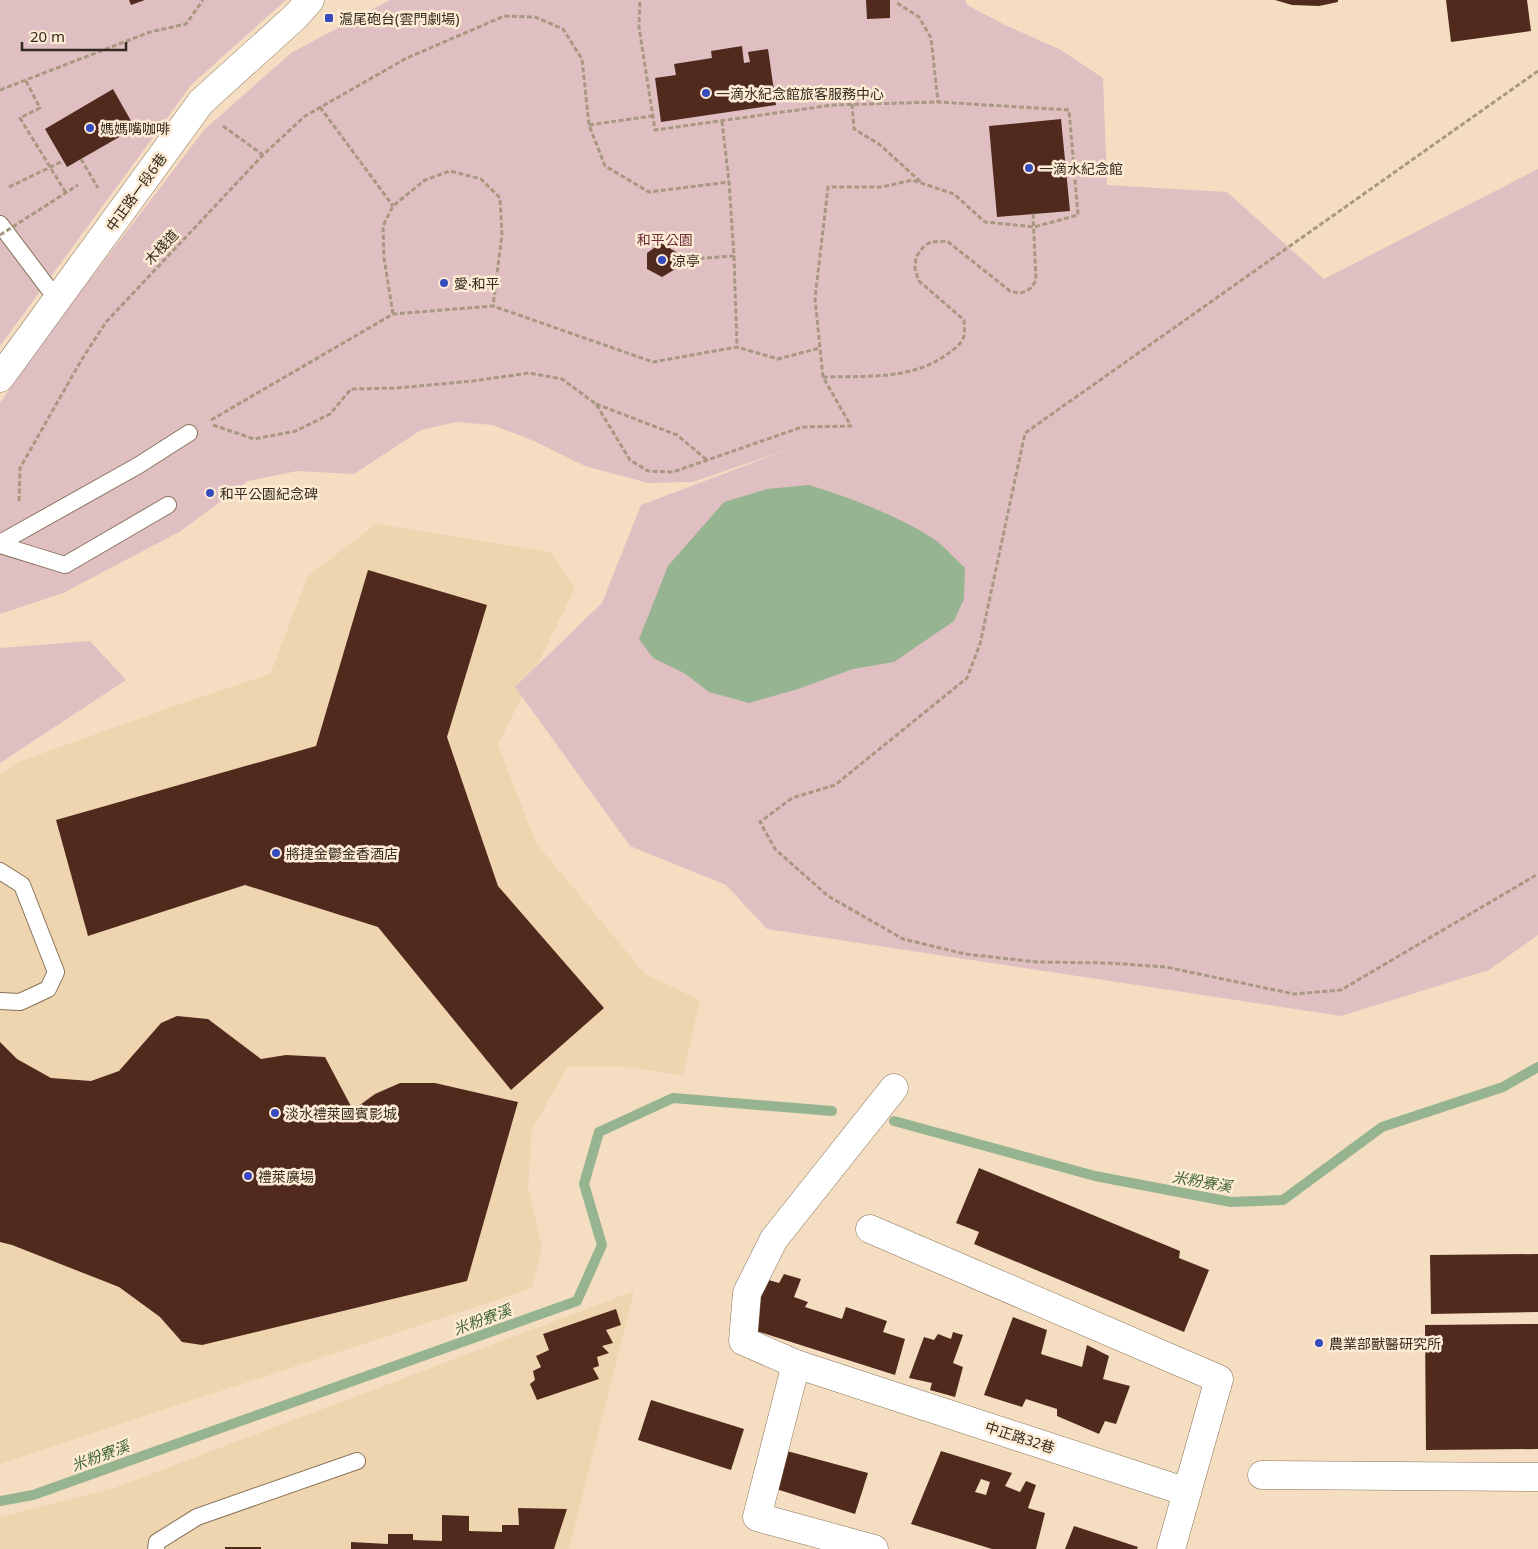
<svg xmlns="http://www.w3.org/2000/svg" width="1538" height="1549" viewBox="0 0 1538 1549" font-family="'Noto Sans','Noto Sans TC',sans-serif">
  <style>
    .built { fill: #efd4b0 }
    .green { fill: #e0bfc3 }
    .water { fill: #96b490 }
    .lines { fill: none; stroke-linecap: round; stroke-linejoin: round }
    .stream { stroke: #96b490; stroke-width: 10 }
    .building { fill: #502b1d; fill-rule: evenodd }
    .service-casing { stroke: #887459; stroke-width: 18 }
    .minor-casing { stroke: #887459; stroke-width: 29 }
    .path { stroke: #a99881; stroke-width: 3; stroke-dasharray: 5 2.5; stroke-linecap: butt }
    .service { stroke: #fff; stroke-width: 16 }
    .minor { stroke: #fff; stroke-width: 28 }
    .path-bridge { stroke: #a99881; stroke-width: 3; stroke-dasharray: 5 2.5; stroke-linecap: butt }
    .poi-dot { fill: #354bbd; stroke: #feebd4; stroke-width: 2 }
    .labels { text-anchor: middle; dominant-baseline: central; stroke-width: 5; stroke-linejoin: round; paint-order: stroke }
    .poi-label { font-size: 14px; fill: #332b1f; stroke: #feebd4; text-anchor: start }
    .street-label { font-size: 14px; fill: #332b1f; stroke: #feebd4 }
    .park-label { font-size: 14px; fill: #6d2e3c; stroke: #feebd4 }
    .water-label { font-size: 15px; font-style: italic; fill: #3a6332; stroke: #feebd4 }
  </style>
  <rect width="100%" height="100%" fill="#f4ddc0"/>
  <g class="built">
    <polygon points="376,524 551,552 575,588 498,745 536,843 645,974 700,1000 683,1075 618,1066 568,1066 532,1130 528,1187 542,1248 532,1288 0,1464 0,774 21,761 174,706 270,674 308,576"/>
    <polygon points="634,1291 569,1549 0,1549 0,1517 114,1488"/>
  </g>
  <g class="green">
    <polygon points="0,0 286,0 192,84 0,346"/>
    <polygon points="390,0 965,0 967,5 1005,25 1061,50 1103,78 1107,185 1227,192 1324,279 1538,169 1538,935 1489,970 1341,1016 767,929 726,885 630,846 515,687 602,603 641,505 789,449 693,482 648,483 585,466 534,441 493,425 456,422 421,430 354,474 297,471 248,481 181,531 63,593 0,614 0,403 55,325 205,129 291,53"/>
    <polygon points="90,641 126,680 0,763 0,648"/>
  </g>
  <path class="water" d="M809,485C852,498 896,515 934,539C945,547 955,559 965,568L964,599L954,621L894,662L853,669L798,689L749,703L709,692L684,673L653,658L639,639L668,566L724,502L767,489Z"/>
  <g class="lines">
    <g class="stream">
      <polyline points="894,1121 1095,1176 1231,1202 1283,1200 1382,1127 1503,1087 1538,1067"/>
      <polyline points="0,1501 33,1495 577,1301 602,1245 584,1184 599,1132 673,1098 832,1111"/>
    </g>
  </g>
  <g class="building">
    <polygon points="129,0 145,0 131,5"/>
    <polygon points="866,0 890,0 890,18 867,19"/>
    <polygon points="1275,0 1338,0 1338,2 1319,6 1292,5"/>
    <polygon points="1446,0 1527,0 1531,31 1451,42"/>
    <polygon points="742,46 744,63 750,62 748,52 768,49 776,105 661,122 655,78 676,75 674,64 712,58 711,51"/>
    <polygon points="113,89 135,128 67,167 45,129"/>
    <polygon points="1061,119 1070,211 997,217 989,126"/>
    <polygon points="661,243 676,252 677,268 662,277 647,269 647,253"/>
    <polygon points="368,570 487,605 447,737 498,886 604,1008 511,1090 378,927 245,885 88,936 56,820 316,746"/>
    <polygon points="177,1016 208,1019 261,1059 286,1055 325,1057 353,1110 375,1094 400,1083 435,1083 518,1102 467,1281 202,1345 182,1342 160,1317 119,1287 12,1245 0,1242 0,1042 17,1059 51,1078 91,1081 119,1071 161,1023"/>
    <polygon points="979,1168 1180,1251 1179,1258 1209,1270 1184,1332 974,1244 979,1232 956,1223"/>
    <polygon points="1538,1254 1538,1312 1431,1314 1430,1255"/>
    <polygon points="784,1274 801,1279 794,1297 808,1302 805,1307 842,1319 846,1307 887,1321 883,1332 905,1339 895,1375 747,1328 762,1278 779,1283"/>
    <polygon points="616,1309 621,1325 606,1330 613,1343 602,1346 609,1353 597,1357 599,1366 593,1368 599,1379 537,1400 530,1384 535,1380 533,1371 541,1367 536,1356 549,1350 543,1334"/>
    <polygon points="1013,1317 1047,1330 1041,1354 1082,1367 1087,1345 1109,1356 1103,1379 1130,1386 1116,1424 1105,1421 1099,1434 1057,1416 1057,1409 1026,1399 1022,1407 984,1395"/>
    <polygon points="1538,1324 1538,1449 1426,1450 1425,1325"/>
    <polygon points="953,1332 963,1335 953,1363 963,1367 955,1397 930,1390 932,1383 909,1378 924,1337 934,1340 938,1334 951,1339"/>
    <polygon points="651,1400 744,1429 731,1470 638,1440"/>
    <polygon points="787,1451 868,1473 855,1514 773,1488"/>
    <path d="M941,1451L1012,1473L1005,1486L1020,1492L1026,1481L1036,1485L1028,1508L1045,1513L1036,1549H992L911,1524ZM981,1479L990,1482L986,1495L975,1492Z"/>
    <polygon points="518,1508 567,1509 554,1549 351,1549 351,1542 388,1544 388,1534 413,1534 413,1540 442,1541 442,1515 469,1516 469,1531 502,1532 502,1525 519,1525"/>
    <polygon points="1074,1526 1138,1547 1137,1549 1065,1549"/>
    <rect x="225" y="1547" width="36" height="2"/>
  </g>
  <g class="lines">
    <defs>
      <g id="service">
        <polyline points="0,224 58,301"/>
        <polyline points="0,543 139,465 189,433"/>
        <polyline points="0,545 65,565 168,505"/>
        <polyline points="0,871 22,885 56,972 48,989 20,1002 0,1001"/>
        <polyline points="156,1549 157,1542 197,1517 357,1461"/>
      </g>
      <g id="minor">
        <polyline points="0,378 201,102 296,16 310,0"/>
        <polyline points="894,1088 774,1239 747,1293 743,1341 796,1364 1187,1492 1171,1549"/>
        <polyline points="870,1229 1219,1379 1187,1492"/>
        <polyline points="796,1364 757,1517 874,1549"/>
        <polyline points="1262,1475 1538,1477"/>
      </g>
    </defs>
    <use href="#service" class="service-casing"/>
    <use href="#minor" class="minor-casing"/>
    <g class="path">
      <polyline points="897,3 919,17 931,38 938,102"/>
      <polyline points="1538,71 1025,433 980,644 967,678 835,785 792,798 760,822 775,849 828,896 903,939 965,954 1037,962 1108,963 1166,967 1294,994 1341,990 1538,874"/>
      <polyline points="26,81 40,108 20,118 66,193"/>
      <polyline points="0,90 150,32 186,24 203,0"/>
      <polyline points="852,104 854,129 879,144 922,183"/>
      <polyline points="320,107 393,206"/>
      <polyline points="722,121 729,182"/>
      <polyline points="589,125 652,116"/>
      <polyline points="223,126 263,155"/>
      <polyline points="81,159 98,188"/>
      <polyline points="9,187 63,161"/>
      <polyline points="734,256 737,347"/>
      <polyline points="393,314 384,258 383,226 393,206 425,180 450,171 481,179 500,198 502,234 493,306"/>
      <path d="M823,377C865,376 911,380 946,355C953,350 962,344 964,336C965,331 964,325 964,320L919,281L915,269L916,257L924,246L931,242L947,241L1010,291C1022,295 1030,292 1036,280L1033,213"/>
      <polyline points="596,404 677,435 707,460"/>
      <polyline points="211,420 393,314 493,306 653,362 737,347 778,359 820,348"/>
      <polyline points="213,425 254,439 296,431 330,414 351,389 397,388 473,381 529,373 562,379 596,404 630,460 648,471 673,472 802,427 851,426 823,377 820,348 815,298 828,187 882,187 912,180 954,194 985,222 1034,227 1078,215 1069,110 938,102 833,105 655,130 639,27 640,0"/>
      <polyline points="19,501 20,468 82,359 106,322 263,155 305,116 405,59 504,16 535,17 563,29 582,59 589,125 605,166 649,192 729,182 734,256 678,260"/>
    </g>
    <use href="#service" class="service"/>
    <use href="#minor" class="minor"/>
    <polyline class="path-bridge" points="0,235 78,185"/>
  </g>
  <g class="poi-dot">
    <rect x="324" y="13" width="10" height="10" rx="2.5"/>
    <circle cx="706" cy="93" r="5"/>
    <circle cx="90" cy="128" r="5"/>
    <circle cx="1029" cy="168" r="5"/>
    <circle cx="662" cy="260" r="5"/>
    <circle cx="444" cy="283" r="5"/>
    <circle cx="210" cy="493" r="5"/>
    <circle cx="276" cy="853" r="5"/>
    <circle cx="275" cy="1113" r="5"/>
    <circle cx="248" cy="1176" r="5"/>
    <circle cx="1319" cy="1343" r="5"/>
  </g>
  <g class="labels">
    <g class="poi-label">
      <text x="339" y="18">滬尾砲台(雲門劇場)</text>
      <text x="716" y="93">一滴水紀念館旅客服務中心</text>
      <text x="100" y="128">媽媽嘴咖啡</text>
      <text x="1039" y="168">一滴水紀念館</text>
      <text x="672" y="260">涼亭</text>
      <text x="454" y="283">愛‧和平</text>
      <text x="220" y="493">和平公園紀念碑</text>
      <text x="286" y="853">將捷金鬱金香酒店</text>
      <text x="285" y="1113">淡水禮萊國賓影城</text>
      <text x="258" y="1176">禮萊廣場</text>
      <text x="1329" y="1343">農業部獸醫研究所</text>
    </g>
    <g class="street-label">
      <text transform="translate(136 192) rotate(-54)">中正路一段6巷</text>
      <text transform="translate(161 247) rotate(-47)">木棧道</text>
      <text transform="translate(1020 1437) rotate(18)">中正路32巷</text>
    </g>
    <g class="park-label">
      <text x="665" y="239">和平公園</text>
    </g>
    <g class="water-label">
      <text transform="translate(1202 1181) rotate(10)">米粉寮溪</text>
      <text transform="translate(482 1319) rotate(-20)">米粉寮溪</text>
      <text transform="translate(100 1455) rotate(-20)">米粉寮溪</text>
    </g>
  </g>
  <path d="M22 42v8h104v-8" fill="none" stroke="#332b1f" stroke-width="2.5"/>
  <text x="30" y="42" font-size="15" fill="#332b1f" stroke="#feebd4" stroke-width="4" paint-order="stroke">20 m</text>
</svg>
